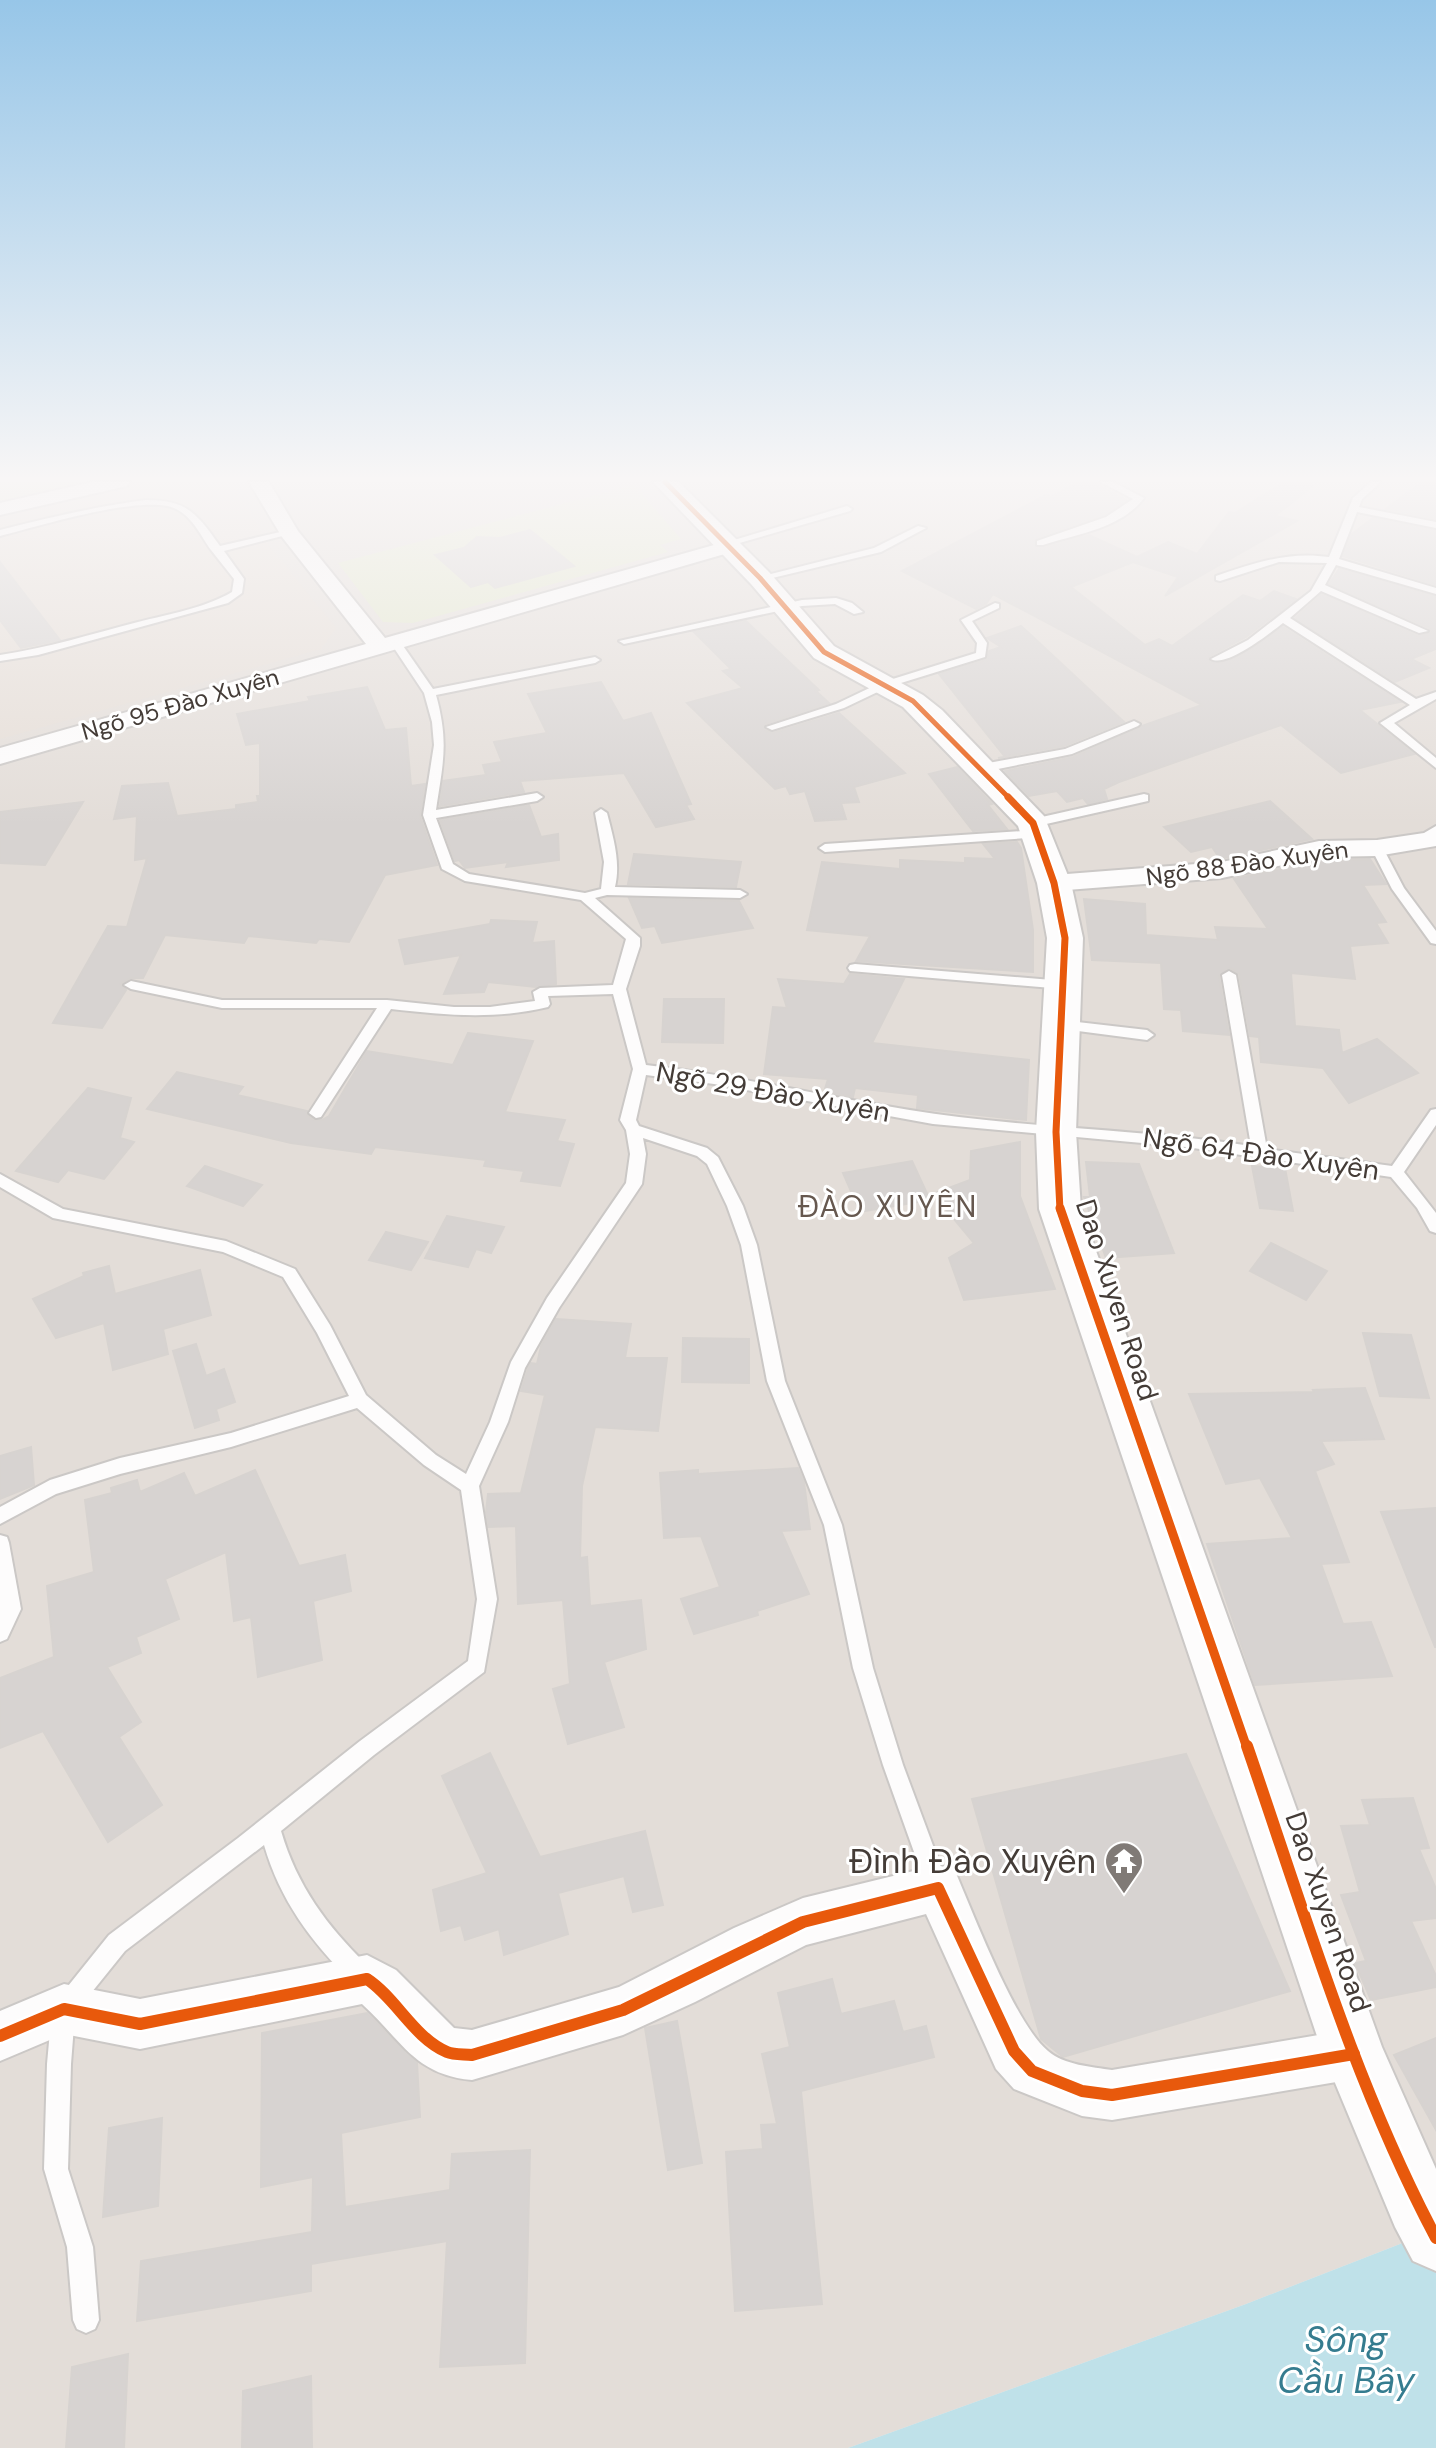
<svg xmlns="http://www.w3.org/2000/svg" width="1436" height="2448" viewBox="0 0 1436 2448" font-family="'DM Sans',sans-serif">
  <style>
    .residential { fill: #e3ddd8 }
    .education { fill: #e5ddd6 }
    .green { fill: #e2e6cc }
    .water { fill: #bfe1e9 }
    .building { fill: #d7d3d1; stroke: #d7d3d0; stroke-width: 2 }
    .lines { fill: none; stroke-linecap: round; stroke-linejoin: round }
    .service-casing { stroke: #cbc8c6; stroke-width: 4 }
    .minor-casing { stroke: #cbc8c6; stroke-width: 4 }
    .tertiary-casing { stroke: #cbc8c6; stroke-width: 4 }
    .service { fill: #fdfcfc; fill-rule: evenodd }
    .minor { fill: #fdfcfc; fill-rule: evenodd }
    .tertiary { fill: #fdfcfc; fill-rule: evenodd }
    .cycleway-far3-casing { stroke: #fff; stroke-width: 8 }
    .cycleway-far2-casing { stroke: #fff; stroke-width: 11 }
    .cycleway-far1-casing { stroke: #fff; stroke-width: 14 }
    .cycleway-casing { stroke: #fff; stroke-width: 17 }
    .cycleway-far3 { stroke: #e8590c; stroke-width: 5 }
    .cycleway-far2 { stroke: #e8590c; stroke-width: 7 }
    .cycleway-far1 { stroke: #e8590c; stroke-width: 9 }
    .cycleway { stroke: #e8590c; stroke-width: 12 }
    .labels { text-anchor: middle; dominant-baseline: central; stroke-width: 6; stroke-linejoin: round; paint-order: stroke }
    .far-street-label { font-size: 24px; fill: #443c37; stroke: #fff }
    .street-label { font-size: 28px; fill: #443c37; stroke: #fff }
    .neighbourhood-label { font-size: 30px; letter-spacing: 2px; fill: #66584f; stroke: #fff }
    .near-poi-label { font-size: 34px; fill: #443c37; stroke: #fff; text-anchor: end }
    .near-water-label { font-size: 36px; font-style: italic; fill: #357c8f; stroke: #fff }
  </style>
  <rect width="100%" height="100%" fill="#efecea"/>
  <polygon class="residential" points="0,482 1436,482 1436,2230 1246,2304 848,2448 0,2448"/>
  <polygon class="education" points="141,482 232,482 269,546 336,628 321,649 0,739 0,514"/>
  <g class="green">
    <polygon points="0,482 92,482 0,503"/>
    <polygon points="634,485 681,539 660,545 668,552 413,623 383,622 338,563"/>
  </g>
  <polygon class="water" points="1436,2230 1436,2448 848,2448 1246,2304"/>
  <g class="building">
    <polygon points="1079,482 1093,482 1126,500 1105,514 1036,538 1035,547 1044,548 1089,535 1137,557 1168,542 1197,554 1229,512 1235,513 1284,482 1311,482 1313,486 1275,516 1297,521 1165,596 1178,577 1133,562 1071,587 1145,645 1159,639 1172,646 1243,595 1260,601 1274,591 1296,599 1246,637 1210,656 1208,661 1218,663 1238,657 1283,627 1400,702 1360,710 1414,754 1341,773 1281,725 1119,782 1104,789 1107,799 1088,804 1083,798 1067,802 1057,791 1029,796 1005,771 1073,757 1142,726 1202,705 993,594 986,604 976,609 902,571 1046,495 1051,497"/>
    <polygon points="1422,482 1436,482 1436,519 1386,509"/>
    <polygon points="1373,518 1436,531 1436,585 1343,556 1352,534"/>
    <polygon points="530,530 574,566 495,588 488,582 471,587 435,555 464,548 477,537 500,538"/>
    <polygon points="0,562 60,640 21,648 0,620"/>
    <polygon points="1339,569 1436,597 1436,649 1411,659 1429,668 1395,682 1295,618 1322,594 1418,636 1431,632 1429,628 1329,584"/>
    <polygon points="746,621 819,690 816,691 829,703 765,724 765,730 773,733 839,713 905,773 854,787 859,802 841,803 846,819 815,821 805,791 790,794 786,786 775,789 687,703 743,688 723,671 731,669 694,632"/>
    <polygon points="1021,626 1032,636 1124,722 1064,746 998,758 1005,757 939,674 986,660 989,651 1001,647 987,638"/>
    <polygon points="601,682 623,721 651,713 691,804 686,805 694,819 656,827 624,773 520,781 524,792 440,806 443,781 486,775 483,765 502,762 494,742 547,733 528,694"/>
    <polygon points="367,687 385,730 406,728 411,786 425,784 420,816 437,865 385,875 349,942 319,939 316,943 248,936 244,943 165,935 143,978 130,978 121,984 126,990 102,1028 53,1023 108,926 127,927 147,858 135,860 137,816 114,819 122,786 168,783 177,816 236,809 236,805 258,802 257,796 260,796 260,743 246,745 237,714 310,701 308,697"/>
    <polygon points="957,767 992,804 988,805 1007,829 973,831 929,774"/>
    <polygon points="1270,801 1312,839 1220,859 1212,847 1191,852 1164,827"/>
    <polygon points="83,802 45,865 0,863 0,812"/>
    <polygon points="529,805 541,837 558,834 559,860 506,867 508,862 465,868 459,860 455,861 440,820"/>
    <polygon points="1017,842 1021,848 1033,930 1033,972 856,961 870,936 807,930 822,862 900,869 900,860 965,863 965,858 995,859 983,844"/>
    <polygon points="634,854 741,862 736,887 628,884"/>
    <polygon points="1370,859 1386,884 1363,885 1386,922 1376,923 1388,943 1350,946 1355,979 1291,973 1295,1026 1339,1030 1342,1053 1377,1039 1418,1073 1349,1103 1323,1068 1261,1062 1259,1037 1250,1036 1239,974 1230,968 1219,976 1229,1035 1183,1031 1181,1010 1164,1009 1161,963 1092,960 1084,899 1145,904 1146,935 1218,940 1215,927 1268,929 1234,879 1320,860"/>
    <polygon points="629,898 739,901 753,928 662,943 655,926 642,928"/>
    <polygon points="491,920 537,922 532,943 554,941 556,984 536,987 488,982 484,992 444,994 461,955 405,964 399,940 490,924"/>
    <polygon points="850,974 904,979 872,1043 1029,1060 1026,1120 917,1108 918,1095 855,1088 853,1097 824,1092 828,1079 764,1074 773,1007 787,1008 778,979 844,984"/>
    <polygon points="664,999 724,999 723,1043 662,1042"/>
    <polygon points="468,1033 533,1041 505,1112 565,1120 557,1141 574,1144 560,1186 521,1181 524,1171 484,1166 486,1160 375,1147 371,1154 291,1143 147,1109 177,1072 243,1087 237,1095 307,1111 307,1115 314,1120 322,1120 329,1116 367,1051 453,1065"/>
    <polygon points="88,1088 131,1098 120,1138 134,1142 104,1179 68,1170 58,1182 16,1171"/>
    <polygon points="1020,1142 1020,1196 1055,1289 964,1300 949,1258 974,1243 933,1194 970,1180 971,1151"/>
    <polygon points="912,1161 930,1200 860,1212 843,1173"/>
    <polygon points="1086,1162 1139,1164 1174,1253 1106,1258 1084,1197 1090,1197"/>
    <polygon points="205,1166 262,1185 243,1206 187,1186"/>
    <polygon points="1252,1166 1285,1168 1293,1211 1260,1208"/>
    <polygon points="447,1216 504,1227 491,1253 476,1249 468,1267 425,1258"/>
    <polygon points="386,1232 428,1242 411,1270 369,1260"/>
    <polygon points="1271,1243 1327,1271 1306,1300 1250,1271"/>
    <polygon points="109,1266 115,1294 200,1270 211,1315 163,1329 168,1354 113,1370 104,1323 56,1338 33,1299 84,1276 83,1273"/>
    <polygon points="556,1319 631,1324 625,1358 667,1358 658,1431 595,1427 582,1486 580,1558 587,1557 590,1606 641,1600 646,1649 604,1662 624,1727 568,1744 553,1689 570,1684 563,1600 518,1604 516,1526 488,1527 486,1512 488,1494 521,1493 545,1395 521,1391 528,1369 531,1363 537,1364 541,1346"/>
    <polygon points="1363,1333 1411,1335 1429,1398 1380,1396"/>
    <polygon points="683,1338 749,1339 749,1383 682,1382"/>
    <polygon points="196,1344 206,1376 224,1369 235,1402 216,1409 219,1420 195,1428 173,1351"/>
    <polygon points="1365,1388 1384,1439 1321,1441 1334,1464 1315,1471 1349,1562 1321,1564 1343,1624 1371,1622 1392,1676 1255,1685 1207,1544 1292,1538 1260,1478 1226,1484 1189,1394 1314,1392 1313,1390"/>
    <polygon points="31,1447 34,1485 0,1499 0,1456"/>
    <polygon points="798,1468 804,1482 810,1529 781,1531 809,1594 757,1611 758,1615 694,1634 681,1599 720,1587 701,1536 664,1538 660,1473 698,1470 698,1474"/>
    <polygon points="255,1470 299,1566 345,1555 351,1591 313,1601 322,1660 258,1677 251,1617 234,1621 226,1552 165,1579 179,1619 136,1637 141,1653 107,1667 141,1722 119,1737 162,1805 108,1842 43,1731 0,1748 0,1678 54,1657 47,1586 94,1572 85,1500 112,1493 111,1488 137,1480 140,1492 184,1473 195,1496"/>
    <polygon points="1436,1508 1436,1647 1435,1647 1381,1512"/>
    <polygon points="490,1753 540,1857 645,1831 663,1905 633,1912 624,1876 558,1893 568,1934 504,1955 499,1929 465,1940 461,1925 441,1931 433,1890 487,1873 442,1776"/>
    <polygon points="1186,1754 1290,1991 1063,2057 1041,2039 972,1799"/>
    <polygon points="1413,1798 1429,1848 1419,1849 1436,1889 1436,1918 1411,1921 1436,1976 1436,1987 1371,2000 1355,1963 1366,1961 1341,1895 1360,1892 1341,1826 1370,1825 1362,1800"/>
    <polygon points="832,1979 841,2014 894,2001 903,2032 926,2026 934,2057 801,2091 822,2304 735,2311 726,2152 763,2149 761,2125 777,2124 762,2054 790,2047 778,1993"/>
    <polygon points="367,2013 417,2063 420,2117 341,2133 345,2207 450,2190 452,2154 530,2150 525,2363 440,2367 447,2241 311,2264 311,2291 137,2321 141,2261 312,2232 313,2177 261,2187 262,2033"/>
    <polygon points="677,2021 702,2163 668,2170 645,2028"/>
    <polygon points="1436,2038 1436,2130 1394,2055"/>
    <polygon points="162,2118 158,2206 103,2217 109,2128"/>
    <polygon points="128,2354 124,2448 66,2448 72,2367"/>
    <polygon points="311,2376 312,2448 242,2448 243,2391"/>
  </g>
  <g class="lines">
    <defs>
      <g id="service">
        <path d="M1101,482H1113L1144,498C1122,528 1077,534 1043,545H1037V541L1106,517L1133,499Z"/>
        <path d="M1371,482H1381L1362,499L1359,507L1436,522V528L1357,512L1339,559L1436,588V594L1336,565L1325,585L1428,631L1419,633L1321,591L1290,618L1416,699L1436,692V699L1394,723L1436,758V768L1380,723L1410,705L1283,623C1269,634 1226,668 1211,659L1248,640L1311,591L1327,563L1279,562L1220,581L1216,580V576C1255,563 1288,551 1329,557L1353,498Z"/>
        <path d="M146,500C188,500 197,514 220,546L289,530L294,533L224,551L244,579L242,593L228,603L38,655L0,661V655C47,648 92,634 138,622C169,614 205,608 232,592L234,579C227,570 218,559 211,550C202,538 193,517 176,509C145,493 36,527 0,536V530C48,518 97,506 146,500Z"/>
        <polygon points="847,506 852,509 850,511 729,546 721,544"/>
        <polygon points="918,526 926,528 881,552 760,581 755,578 874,548"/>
        <polygon points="836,598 852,603 863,612 854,614 835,604 802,606 624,644 619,641 802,600"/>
        <polygon points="995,603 999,604 999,608 972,621 987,643 985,657 888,687 844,708 772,730 766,727 836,704 880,683 976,653 977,643 961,620"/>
        <path d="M395,639L399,640L433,689L595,657L600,660L595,663L436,695C449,742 443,763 436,810L537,793L543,797L537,801L436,818L453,864L469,874L585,893L601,889L604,862L595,813L601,809L607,813C613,837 621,862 615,887L740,890L747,894L740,898L607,895L595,898L640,938V946L626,989L646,1065C751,1077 854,1104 959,1117C1057,1129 1154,1131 1251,1146L1222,975L1229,971L1236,975L1267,1149L1392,1166L1431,1110L1436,1109V1125L1404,1172L1436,1213V1233L1430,1231L1417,1208L1391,1177L1186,1147L933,1124L714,1084L646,1075L636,1120L639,1126L707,1148L718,1157L743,1206L757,1245L785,1381L842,1525L873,1668L903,1765L948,1886L945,1894L937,1897L929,1894L883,1765L853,1668L824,1525L767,1381L741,1245L727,1206L707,1164L697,1156L643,1138L646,1154L642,1184L559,1308L525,1368L508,1422L479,1486L497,1599L484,1672L374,1755L281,1831C297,1886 327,1926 367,1965L370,1973L367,1981L359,1984L351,1981C311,1942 280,1900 264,1845L125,1951L75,2013L71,2064L68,2169L93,2247L99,2320L95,2329L86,2333L77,2329L73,2320L67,2247L44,2169L47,2064L52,2009L56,2001L109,1935L238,1838L360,1741L468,1661L477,1599L461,1490L424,1465L357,1408L231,1447L120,1474L56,1494L0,1524V1507L50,1480L120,1458L231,1433L349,1396L317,1333L283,1277L223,1252L53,1218L0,1187V1174L63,1209L226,1241L295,1269L330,1325L366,1395L436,1455L466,1474L490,1422L511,1362L547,1298L626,1183L630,1154L626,1130L620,1120L633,1069L613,994L548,996L550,1004L548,1007C495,1020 444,1015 391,1009L321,1117L316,1118L309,1113L377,1008H222L131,989L124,985L131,981L222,1000H387L454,1007H490L535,1001L533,992L540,988L613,985L626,939L581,900L465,881L442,869L423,815L434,745L432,722L424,693L390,642Z"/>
        <polygon points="1134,721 1140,724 1138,726 1072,754 983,772 977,768 983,764 1065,749"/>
        <polygon points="1144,794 1148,795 1148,801 1033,827 1027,823 1033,819"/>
        <polygon points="1039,830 1045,834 1043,837 825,852 819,848 825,844"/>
        <polygon points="1377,844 1383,848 1404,888 1436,931 1436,944 1431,943 1392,889 1371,848"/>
        <polygon points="855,964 1064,981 1071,985 1064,989 850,971 848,968 850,965"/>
        <polygon points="1060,1020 1147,1030 1154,1035 1147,1040 1055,1028 1053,1025 1055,1022"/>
        <polygon points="0,1535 7,1537 9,1543 21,1609 7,1639 0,1642"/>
      </g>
      <g id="minor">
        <polygon points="92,482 130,482 127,486 0,515 0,503"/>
        <polygon points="249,482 269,482 298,531 385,638 721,543 728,541 739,547 735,551 0,764 0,748 366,644 282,537"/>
        <polygon points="1436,826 1436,846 1377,856 1320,857 1222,878 1054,891 1044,889 1040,883 1044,877 1054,875 1222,862 1319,841 1377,840 1424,833"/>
        <path d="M938,1865L955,1871C974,1915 1015,2024 1048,2051C1064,2065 1092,2067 1112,2070L1354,2029L1372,2036L1379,2054L1372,2072L1354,2079L1112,2120L1082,2116L1014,2089L996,2069L926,1914L806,1945L695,2002L623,2035L472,2080C414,2075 401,2039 362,2004L140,2049L64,2034L0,2061V2011L64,1984L140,1999L367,1955L396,1970L454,2028L472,2030L619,1987L734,1928L803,1898Z"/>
      </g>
      <polygon id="tertiary" points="653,482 679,482 769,572 834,646 923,695 942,710 1044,816 1071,883 1083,938 1076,1132 1081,1209 1382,2047 1436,2169 1436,2271 1413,2261 1395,2227 1323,2054 1039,1209 1036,1132 1047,938 1037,883 1018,826 903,707 814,658 751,584"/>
    </defs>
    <use href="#service" class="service-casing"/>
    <use href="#minor" class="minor-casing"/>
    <use href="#tertiary" class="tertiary-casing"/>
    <use href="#service" class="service"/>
    <use href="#minor" class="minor"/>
    <use href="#tertiary" class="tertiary"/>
    <defs>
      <polyline id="cycleway-far3" points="665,482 760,578 824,652 913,701 1010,799"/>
      <polyline id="cycleway-far2" points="1008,797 1033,823 1054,883 1065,938 1056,1132 1060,1210"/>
      <polyline id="cycleway-far1" points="1060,1208 1247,1748"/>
      <g id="cycleway">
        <path d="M1247,1746C1304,1911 1354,2083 1436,2238"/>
        <path d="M0,2036L64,2009L140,2024L367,1979C396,1998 414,2038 447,2052C454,2055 464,2054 472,2055L623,2010L803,1922L938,1888L1014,2051L1032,2071L1082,2091L1112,2095L1354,2054"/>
      </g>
    </defs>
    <use href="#cycleway-far3" class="cycleway-far3-casing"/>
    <use href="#cycleway-far2" class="cycleway-far2-casing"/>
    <use href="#cycleway-far1" class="cycleway-far1-casing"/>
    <use href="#cycleway" class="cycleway-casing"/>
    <use href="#cycleway-far3" class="cycleway-far3"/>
    <use href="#cycleway-far2" class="cycleway-far2"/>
    <use href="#cycleway-far1" class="cycleway-far1"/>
    <use href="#cycleway" class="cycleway"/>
  </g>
  <linearGradient id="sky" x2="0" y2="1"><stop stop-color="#97c6e8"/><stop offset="0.58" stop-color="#f8f6f6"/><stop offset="1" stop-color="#f8f6f6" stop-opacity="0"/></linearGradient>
  <rect width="1436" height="825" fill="url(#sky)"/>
  <defs>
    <symbol id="temple-pin" viewBox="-11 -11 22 30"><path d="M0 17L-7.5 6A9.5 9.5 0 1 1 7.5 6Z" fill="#807a76" stroke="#fff"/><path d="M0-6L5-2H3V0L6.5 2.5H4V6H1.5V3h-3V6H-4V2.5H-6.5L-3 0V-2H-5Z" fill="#fff"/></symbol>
  </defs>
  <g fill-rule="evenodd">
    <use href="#temple-pin" x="1102" y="1839" width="44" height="60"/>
  </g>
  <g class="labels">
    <g class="far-street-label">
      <text transform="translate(180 704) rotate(-16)">Ngõ 95 Đào Xuyên</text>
      <text transform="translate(1247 863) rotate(-8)">Ngõ 88 Đào Xuyên</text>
    </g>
    <g class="street-label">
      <text transform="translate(773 1092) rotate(10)">Ngõ 29 Đào Xuyên</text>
      <text transform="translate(1261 1154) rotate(8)">Ngõ 64 Đào Xuyên</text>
      <text transform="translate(1117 1300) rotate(72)">Dao Xuyen Road</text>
      <text transform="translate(1328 1912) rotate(71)">Dao Xuyen Road</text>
    </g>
    <g class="neighbourhood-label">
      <text x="888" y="1206">ĐÀO XUYÊN</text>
    </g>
    <g class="near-poi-label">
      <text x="1096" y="1861">Đình Đào Xuyên</text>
    </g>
    <g class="near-water-label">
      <text x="1346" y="2339">Sông<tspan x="1346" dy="41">Cầu Bây</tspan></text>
    </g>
  </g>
</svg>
